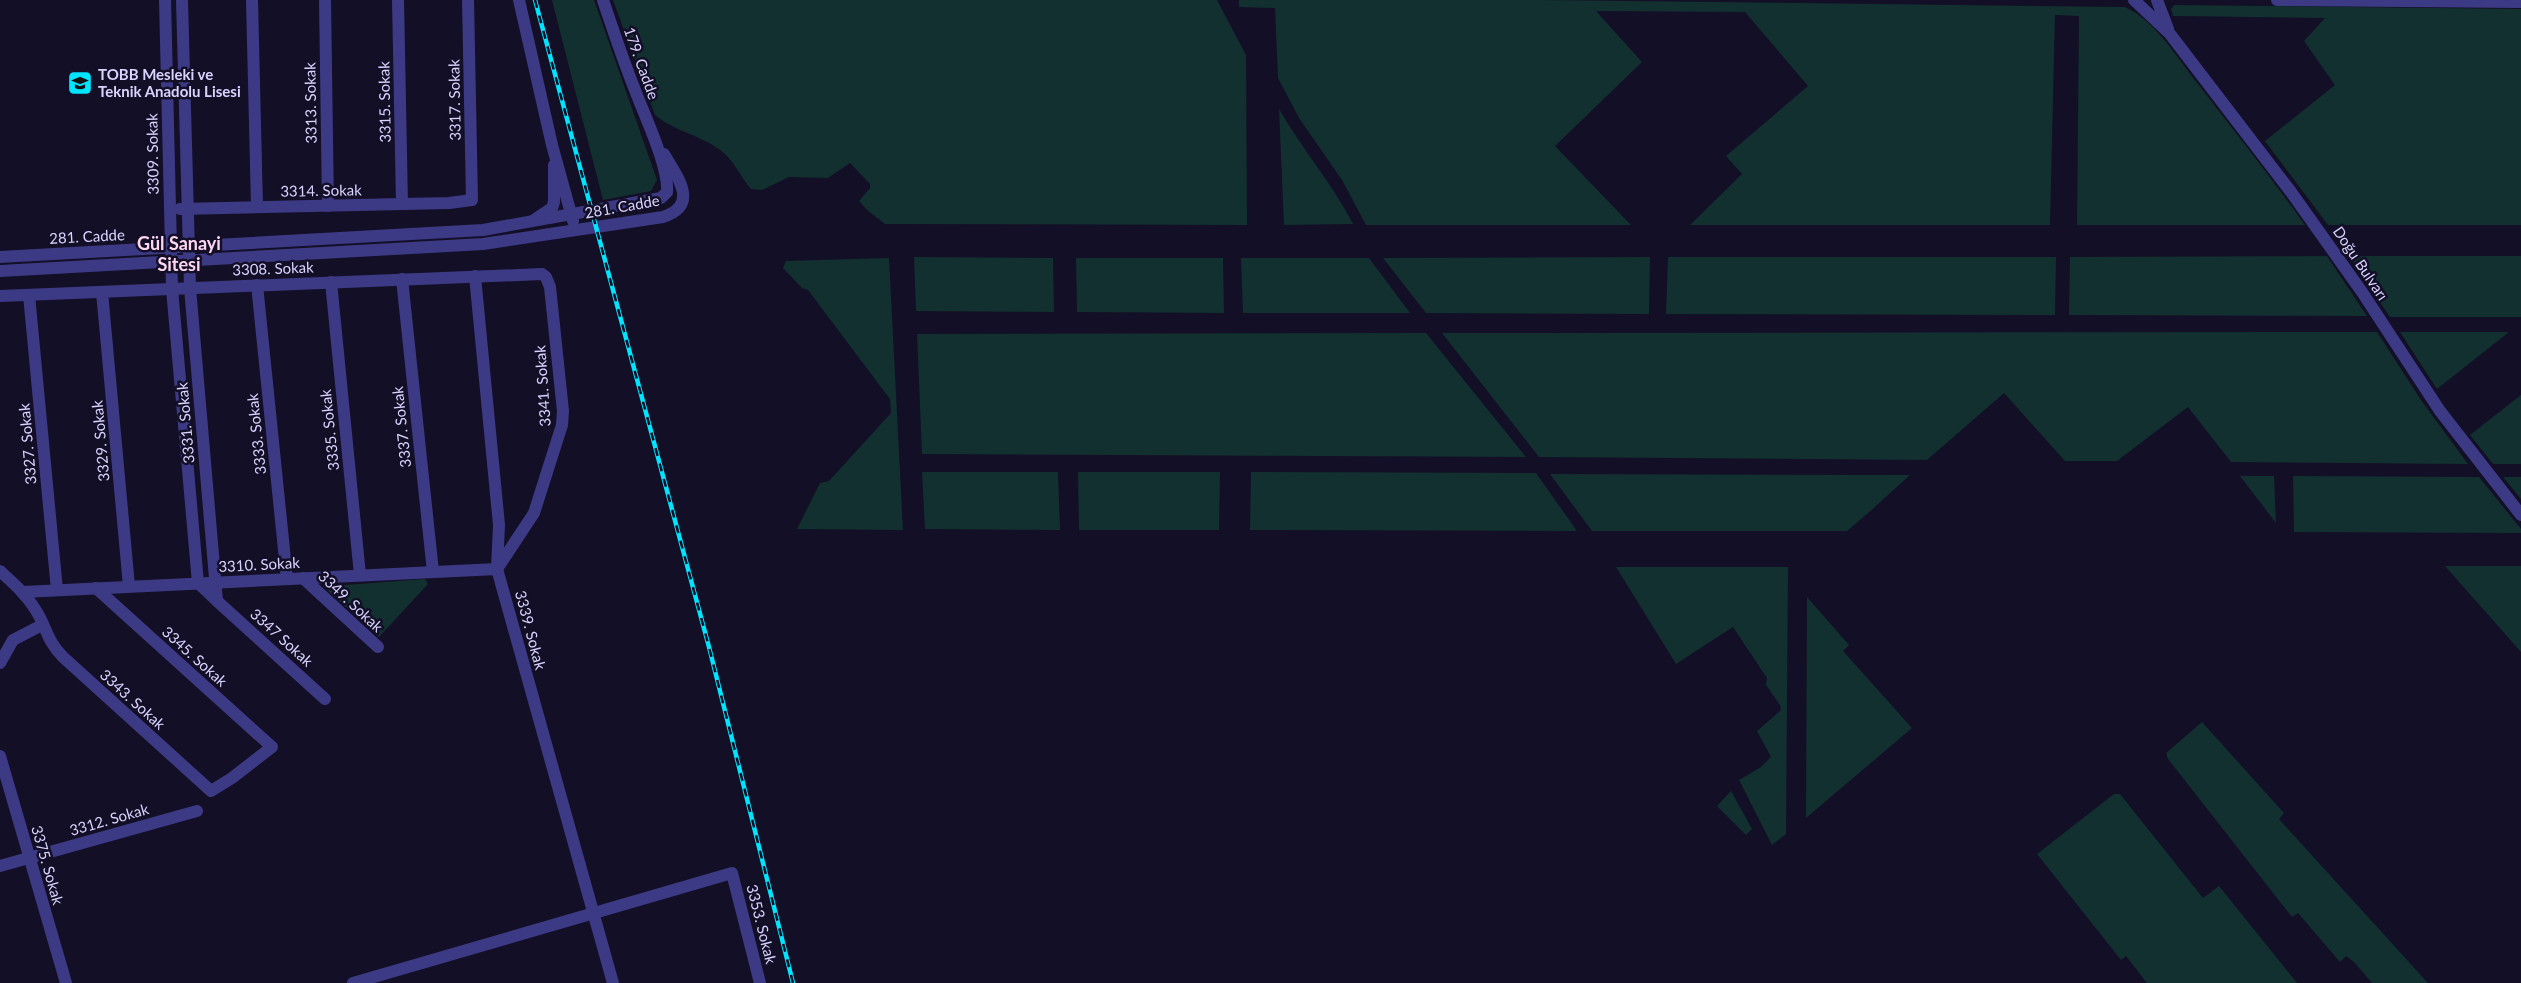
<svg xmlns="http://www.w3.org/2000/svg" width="2521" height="983" viewBox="0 0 2521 983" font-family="Lato,sans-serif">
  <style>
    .green { fill: #12302f }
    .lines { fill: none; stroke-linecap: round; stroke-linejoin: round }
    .minor { stroke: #3d3a85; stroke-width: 12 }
    .rail-casing { stroke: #00e5ff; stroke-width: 4.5 }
    .rail { stroke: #130f26; stroke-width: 2.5; stroke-dasharray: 8; stroke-linecap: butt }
    .labels { text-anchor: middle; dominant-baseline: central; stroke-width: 5; stroke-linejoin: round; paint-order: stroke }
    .street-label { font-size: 15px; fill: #d9d4ff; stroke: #130f26 }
    .poi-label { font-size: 15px; font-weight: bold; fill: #d9d4ff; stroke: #130f26; text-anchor: start }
    .quarter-label { font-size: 18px; font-weight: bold; fill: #ffd6f0; stroke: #130f26 }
  </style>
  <rect width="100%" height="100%" fill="#130f26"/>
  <g class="green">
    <polygon points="552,0 594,0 657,180 651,191 603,200"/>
    <path d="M613,0H1217L1246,55L1247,225L885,224L867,210L859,201L870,188V184L850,163L828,178L789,177L762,190L751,189C740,176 733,159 720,150C700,135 674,131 655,115Z"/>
    <path d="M1239,0H1542L2125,7C2156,21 2177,58 2198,84C2234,131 2271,177 2305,225H2077L2079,16L2055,15L2050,225H1690L1742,174L1726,156L1808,86L1745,12L1596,11L1642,62L1555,146L1631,225H1366L1342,180L1299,118L1278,78L1275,8L1239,7Z"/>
    <polygon points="2174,5 2521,9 2521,225 2328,225 2265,141 2335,85 2304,41 2325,18 2173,16 2171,9"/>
    <path d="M1279,109C1302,149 1332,183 1353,224L1284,225Z"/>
    <polygon points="2327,256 2367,316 2069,315 2070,257"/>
    <polygon points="2349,256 2521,256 2521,317 2390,317"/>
    <polygon points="914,257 1053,258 1054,312 916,311"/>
    <polygon points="1650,257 1649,314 1426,313 1383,258"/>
    <polygon points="1668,257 2056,257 2055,315 1666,314"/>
    <polygon points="889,258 903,530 797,529 820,483 829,481 891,413 890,399 808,290 802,288 783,268 786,261"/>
    <polygon points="1076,258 1223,258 1224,313 1077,312"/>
    <polygon points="1241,258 1369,258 1410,313 1243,313"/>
    <polygon points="2377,332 2421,400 2468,464 2231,462 2188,407 2117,461 2065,461 2004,393 1927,460 1539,457 1442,333"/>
    <polygon points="2400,332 2509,332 2437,389"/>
    <polygon points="1426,333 1526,457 922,454 917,334"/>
    <polygon points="2521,395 2521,464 2493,464 2470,435"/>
    <polygon points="922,472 1058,472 1060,530 925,529"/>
    <polygon points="1078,472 1220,472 1219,530 1079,530"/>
    <polygon points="1251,472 1536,473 1577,531 1250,530"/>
    <path d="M1550,474L1910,475C1889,494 1869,513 1847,531H1592Z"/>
    <polygon points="2240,476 2274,476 2276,523"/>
    <polygon points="2293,476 2479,477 2521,529 2521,533 2294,532"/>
    <polygon points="2503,477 2521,477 2521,499"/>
    <polygon points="2445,566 2521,566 2521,652"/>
    <polygon points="1616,567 1788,567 1786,834 1772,845 1739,780 1761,767 1771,757 1757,731 1781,710 1780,705 1766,685 1767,678 1733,627 1676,664"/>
    <polygon points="425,579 428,584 379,637 328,591 332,586"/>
    <polygon points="1807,597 1849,645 1843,651 1912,728 1806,818"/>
    <polygon points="2202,722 2284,813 2279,819 2428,983 2372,983 2354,962 2346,956 2340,962 2298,913 2292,917 2168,759 2166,753"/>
    <polygon points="1731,791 1752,829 1746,835 1717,806"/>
    <polygon points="2114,794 2120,794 2203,898 2219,886 2297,983 2147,983 2126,956 2121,960 2037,854"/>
  </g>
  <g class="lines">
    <g class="minor">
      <polyline points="165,0 172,289 198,583 217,601 190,288 182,0"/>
      <polyline points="252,0 257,207"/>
      <polyline points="325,0 328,206"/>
      <polyline points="398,0 402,204"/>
      <polyline points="519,0 552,145 573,221"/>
      <polyline points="2134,0 2170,34 2291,192 2362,292 2440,411 2521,515"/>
      <polyline points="2157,0 2168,29"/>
      <polyline points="2277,0 2521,2"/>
      <polyline points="180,209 449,203 472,200 468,0"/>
      <polyline points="534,220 552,208 554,202 554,165"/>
      <path d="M0,257L483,230L661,198L667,192C669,166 644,115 635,90C623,60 613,30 603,0"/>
      <path d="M0,271L483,244L663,217C701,205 676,175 664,154"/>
      <polyline points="475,276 499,525 497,569 613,983"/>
      <polyline points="402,279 433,572"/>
      <polyline points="331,282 360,575"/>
      <polyline points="257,285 287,579"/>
      <polyline points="102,292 129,586"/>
      <polyline points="29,295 57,590"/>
      <polyline points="0,296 542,274 546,277 550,287 563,411 562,425 534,513 497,569 23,592"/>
      <path d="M0,571C13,583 26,594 35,609C47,627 46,640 63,657L211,791L232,778L272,747L96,588"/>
      <polyline points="303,578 378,647"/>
      <polyline points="217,601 325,699"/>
      <polyline points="0,663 13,640 42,625"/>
      <polyline points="0,756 66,983"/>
      <polyline points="0,866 197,811"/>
      <polyline points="353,983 732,873 760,983"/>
    </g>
    <defs>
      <polyline id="rail" points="535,0 709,647 793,983"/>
    </defs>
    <use href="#rail" class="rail-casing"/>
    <use href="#rail" class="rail"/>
  </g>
  <defs>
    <symbol id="school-square" viewBox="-11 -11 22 22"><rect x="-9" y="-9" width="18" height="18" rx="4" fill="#00e5ff" stroke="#130f26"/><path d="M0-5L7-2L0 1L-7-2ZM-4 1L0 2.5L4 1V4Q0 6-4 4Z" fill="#111"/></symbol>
  </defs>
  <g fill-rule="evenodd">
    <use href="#school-square" x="66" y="69" width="28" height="28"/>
  </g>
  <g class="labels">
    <g class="street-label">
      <text transform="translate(642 63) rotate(70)">179. Cadde</text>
      <text transform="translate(454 100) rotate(-91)">3317. Sokak</text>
      <text transform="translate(384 102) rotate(-91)">3315. Sokak</text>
      <text transform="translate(310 103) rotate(-91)">3313. Sokak</text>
      <text transform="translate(152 154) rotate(-91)">3309. Sokak</text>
      <text transform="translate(321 190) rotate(-1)">3314. Sokak</text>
      <text transform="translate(622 206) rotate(-10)">281. Cadde</text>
      <text transform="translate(87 236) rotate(-3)">281. Cadde</text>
      <text transform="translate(2361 263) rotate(56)">Doğu Bulvarı</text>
      <text transform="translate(273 268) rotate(-2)">3308. Sokak</text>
      <text transform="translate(542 386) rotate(-94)">3341. Sokak</text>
      <text transform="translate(185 423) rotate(-95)">3331. Sokak</text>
      <text transform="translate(401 427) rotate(-96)">3337. Sokak</text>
      <text transform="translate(329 430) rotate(-96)">3335. Sokak</text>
      <text transform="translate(256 434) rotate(-96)">3333. Sokak</text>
      <text transform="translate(100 441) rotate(-95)">3329. Sokak</text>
      <text transform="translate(27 444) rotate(-95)">3327. Sokak</text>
      <text transform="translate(259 564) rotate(-3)">3310. Sokak</text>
      <text transform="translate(351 601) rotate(43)">3349. Sokak</text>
      <text transform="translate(531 630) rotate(75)">3339. Sokak</text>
      <text transform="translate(282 637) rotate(42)">3347 Sokak</text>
      <text transform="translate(195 656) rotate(42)">3345. Sokak</text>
      <text transform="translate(133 699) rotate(42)">3343. Sokak</text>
      <text transform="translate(109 819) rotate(-16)">3312. Sokak</text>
      <text transform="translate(48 865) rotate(74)">3375. Sokak</text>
      <text transform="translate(762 924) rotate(76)">3353. Sokak</text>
    </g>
    <g class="poi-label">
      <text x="98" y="74">TOBB Mesleki ve<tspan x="98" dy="17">Teknik Anadolu Lisesi</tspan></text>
    </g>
    <g class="quarter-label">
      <text x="179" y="243">Gül Sanayi<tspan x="179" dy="21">Sitesi</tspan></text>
    </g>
  </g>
</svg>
